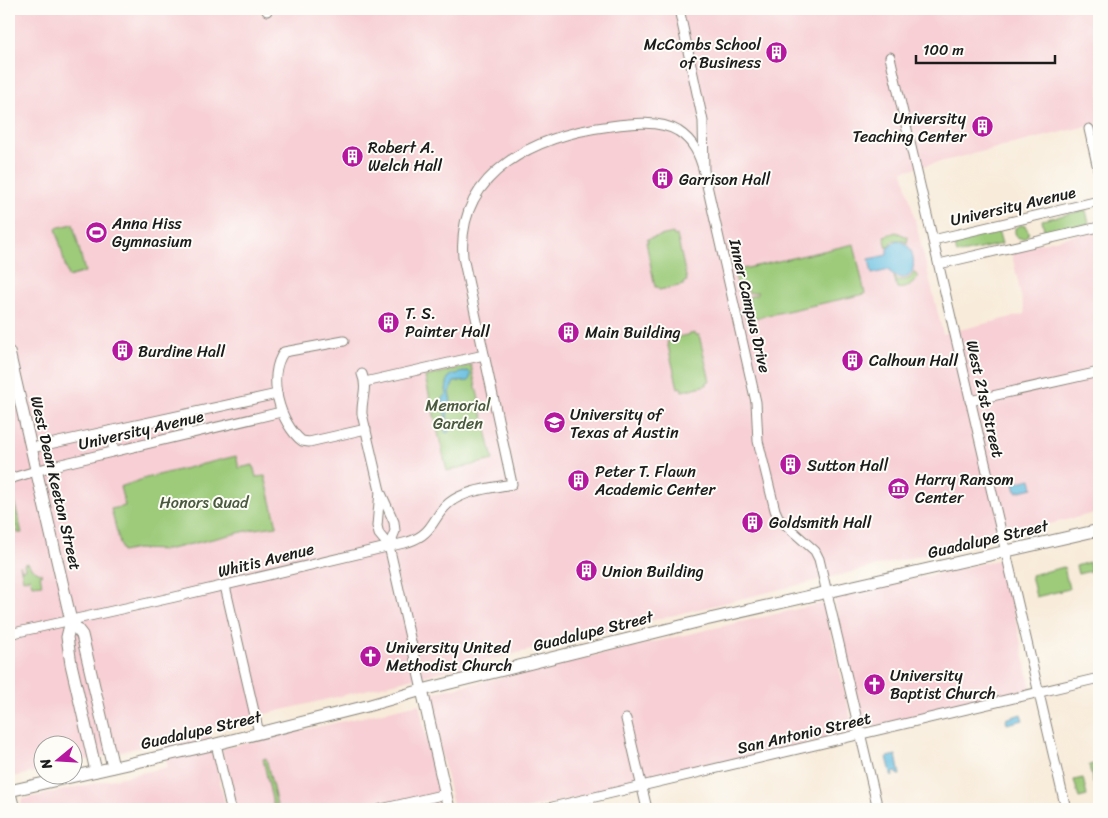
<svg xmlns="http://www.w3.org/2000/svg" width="1108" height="818" viewBox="0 0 1108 818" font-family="Sriracha,sans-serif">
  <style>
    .built { fill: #f7cfd4 }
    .green { fill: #9dcb7a; stroke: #5c744b }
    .water { fill: #63bde0; stroke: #406c7e }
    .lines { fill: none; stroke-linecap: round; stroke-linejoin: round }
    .minor-casing { stroke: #8a847a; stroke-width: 11 }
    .major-casing { stroke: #8a847a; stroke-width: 13 }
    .minor { stroke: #fff; stroke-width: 9 }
    .major { stroke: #fff; stroke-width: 11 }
    .labels { text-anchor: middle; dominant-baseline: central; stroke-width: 4; stroke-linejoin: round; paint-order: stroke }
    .poi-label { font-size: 16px; fill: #1c1c1c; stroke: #fdfcf7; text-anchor: start }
    .street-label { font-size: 16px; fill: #1c1c1c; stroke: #fdfcf7 }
    .park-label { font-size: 16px; fill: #49593d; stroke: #fdfcf7 }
  </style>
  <rect width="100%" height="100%" fill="#fdfcf7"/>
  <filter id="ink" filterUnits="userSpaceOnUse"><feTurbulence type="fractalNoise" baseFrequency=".02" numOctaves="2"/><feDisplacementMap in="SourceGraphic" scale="10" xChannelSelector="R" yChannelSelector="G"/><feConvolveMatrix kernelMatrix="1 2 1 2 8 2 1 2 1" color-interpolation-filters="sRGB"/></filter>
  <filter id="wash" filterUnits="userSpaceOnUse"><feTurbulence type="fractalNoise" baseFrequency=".0096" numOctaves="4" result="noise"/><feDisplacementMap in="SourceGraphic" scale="20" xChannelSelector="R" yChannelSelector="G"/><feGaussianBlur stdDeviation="1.12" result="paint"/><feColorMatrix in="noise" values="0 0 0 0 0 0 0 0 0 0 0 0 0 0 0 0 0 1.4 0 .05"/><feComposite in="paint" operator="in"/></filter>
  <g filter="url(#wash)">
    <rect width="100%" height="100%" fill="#f8ebd9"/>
    <g class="built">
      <polygon points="9,9 1099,9 1099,123 903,171 943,334 1025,314 1011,250 1099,230 1099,512 208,728 226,809 23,809 21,803 23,799 168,767 162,742 73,763 72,746 42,746 42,770 9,778"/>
      <polygon points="1002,559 1031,689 862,729 834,597"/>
      <polygon points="824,603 854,732 526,809 454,809 428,694"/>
      <polygon points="419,704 442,809 235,809 221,749"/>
    </g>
    <g class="green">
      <polygon points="1086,210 1089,224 1045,234 1042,220"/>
      <polygon points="73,224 85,272 68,277 56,228"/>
      <polygon points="1021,225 1025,226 1029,232 1027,236 1023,239 1017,237 1015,233 1015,228"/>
      <polygon points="998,230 1002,244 957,254 954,240"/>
      <polygon points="896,232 908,237 907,243 902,240 894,240 887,248 884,236"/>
      <polygon points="673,233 674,236 677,235 687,281 684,282 684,285 659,290 658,287 655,287 646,242 648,242 647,239"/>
      <polygon points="854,244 865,294 746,320 741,300 750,298 750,296 758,294 758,292 749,293 748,290 739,292 734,271"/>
      <path d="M914,272L918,277C913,285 906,290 897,288L894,276L898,280C906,281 911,279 914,272Z"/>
      <polygon points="695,333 696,335 699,335 710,381 707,382 707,385 682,391 681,387 678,388 667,342 670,341 670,339"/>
      <polygon points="471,365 493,460 447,471 425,377"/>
      <polygon points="236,456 239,468 253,465 256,477 265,476 277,526 255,529 166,550 136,549 122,552 111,509 125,506 120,487 146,478"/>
      <polygon points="9,497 14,501 22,533 18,533 16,526 11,527 9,516"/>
      <polygon points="1089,562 1091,571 1078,574 1076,566"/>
      <polygon points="28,563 31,568 42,574 40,575 42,584 32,585 30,578 23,580 20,565 22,570 25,569 24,564"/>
      <polygon points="1064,567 1069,589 1036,597 1031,575"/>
      <polygon points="266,758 278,809 274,809 263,759"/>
      <polygon points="1097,763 1099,782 1093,783 1089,765"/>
      <polygon points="1083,778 1087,796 1079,798 1074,780"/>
    </g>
    <g class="water">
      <path d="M897,240C912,243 916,259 912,273C905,281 900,278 891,274L889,270L872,274L869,259L887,255V249Z"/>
      <path d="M468,371L471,374L469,381L454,382L449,393L451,401C446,411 447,420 449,432L446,433L443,424L446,416L443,410V398L447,394L446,390L448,378L452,375Z"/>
      <polygon points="1031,479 1033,488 1016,492 1014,483"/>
      <polygon points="1021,714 1023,720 1007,724 1006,719"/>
      <polygon points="896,755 900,775 898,775 897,772 893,773 893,776 892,777 887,757"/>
    </g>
  </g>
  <g filter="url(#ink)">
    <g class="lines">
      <defs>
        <g id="minor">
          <polyline points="266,9 267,11"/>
          <polyline points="679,9 703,121 704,172 756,402 758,441 775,510 779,519 815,551 819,559 878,809"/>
          <polyline points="890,57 1066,809"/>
          <polyline points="1089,129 1099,173"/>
          <polyline points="933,240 1099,201"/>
          <polyline points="939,264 1099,227"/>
          <path d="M344,341L284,352C266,376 280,424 302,441L309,442L366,429"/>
          <path d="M362,374C368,388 361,400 362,414L380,491L394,522L395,531L389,546"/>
          <polyline points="365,382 484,355"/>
          <polyline points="970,401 1099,372"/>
          <polyline points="183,415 188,434"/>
          <polyline points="110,431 114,451"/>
          <polyline points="31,448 277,394"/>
          <polyline points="9,479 53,466 281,412"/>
          <polyline points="380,491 377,526 379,534 389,546 422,690"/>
          <polyline points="225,586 259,733"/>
          <path d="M9,634L175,597L408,542C435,533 431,518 449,503C465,490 492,488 512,484L463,257C456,171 538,135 611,126C632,123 659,120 678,131C694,141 700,156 704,172"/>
          <polyline points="626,719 647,809"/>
          <polyline points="216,744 231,809"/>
          <polyline points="10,790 15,809"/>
          <polyline points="381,809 446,794"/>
          <polyline points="544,809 1099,678"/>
        </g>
        <g id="major">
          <polyline points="9,352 71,621 82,635 113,767"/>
          <polyline points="71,621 67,637 71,664 96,771"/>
          <polyline points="422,690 449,809"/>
          <polyline points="9,791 216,744 367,706 422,690 701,621 1099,530"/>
        </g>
      </defs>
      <use href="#minor" class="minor-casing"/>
      <use href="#major" class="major-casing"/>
      <use href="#minor" class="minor"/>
      <use href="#major" class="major"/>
    </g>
  </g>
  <defs>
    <symbol id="building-disc" viewBox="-11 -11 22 22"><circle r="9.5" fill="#b5179e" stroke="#fdfcf7"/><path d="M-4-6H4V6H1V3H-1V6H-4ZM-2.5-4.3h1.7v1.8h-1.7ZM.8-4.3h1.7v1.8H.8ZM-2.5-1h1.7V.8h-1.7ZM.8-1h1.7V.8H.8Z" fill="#fff"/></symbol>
    <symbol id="stadium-disc" viewBox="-11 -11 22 22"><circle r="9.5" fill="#b5179e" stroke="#fdfcf7"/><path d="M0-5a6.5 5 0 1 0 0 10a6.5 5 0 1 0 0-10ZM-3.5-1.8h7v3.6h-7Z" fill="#fff"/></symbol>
    <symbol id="university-disc" viewBox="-11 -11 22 22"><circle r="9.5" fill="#b5179e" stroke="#fdfcf7"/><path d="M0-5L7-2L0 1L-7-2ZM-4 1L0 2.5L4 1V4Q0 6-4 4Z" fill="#fff"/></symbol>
    <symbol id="museum-disc" viewBox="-11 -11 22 22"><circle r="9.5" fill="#b5179e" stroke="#fdfcf7"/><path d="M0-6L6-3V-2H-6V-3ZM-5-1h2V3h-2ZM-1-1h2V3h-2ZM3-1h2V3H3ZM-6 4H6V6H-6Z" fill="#fff"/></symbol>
    <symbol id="church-disc" viewBox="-11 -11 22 22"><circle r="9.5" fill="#b5179e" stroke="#fdfcf7"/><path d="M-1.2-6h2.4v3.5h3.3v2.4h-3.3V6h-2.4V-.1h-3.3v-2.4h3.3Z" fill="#fff"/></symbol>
  </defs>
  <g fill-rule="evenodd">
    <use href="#building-disc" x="764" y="40" width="25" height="25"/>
    <use href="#building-disc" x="970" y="114" width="25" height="25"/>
    <use href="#building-disc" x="340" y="144" width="25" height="25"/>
    <use href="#building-disc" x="650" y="166" width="25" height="25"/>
    <use href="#stadium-disc" x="84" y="220" width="25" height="25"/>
    <use href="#building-disc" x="376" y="310" width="25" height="25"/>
    <use href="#building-disc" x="556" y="320" width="25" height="25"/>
    <use href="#building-disc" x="110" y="338" width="25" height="25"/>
    <use href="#building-disc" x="840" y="348" width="25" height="25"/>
    <use href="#university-disc" x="542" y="410" width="25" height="25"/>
    <use href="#building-disc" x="778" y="452" width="25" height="25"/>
    <use href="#building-disc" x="566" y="468" width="25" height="25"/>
    <use href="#museum-disc" x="886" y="476" width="25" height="25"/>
    <use href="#building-disc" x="740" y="510" width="25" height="25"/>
    <use href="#building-disc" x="574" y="558" width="25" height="25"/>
    <use href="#church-disc" x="358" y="644" width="25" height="25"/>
    <use href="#church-disc" x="862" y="672" width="25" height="25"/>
  </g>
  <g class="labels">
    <g class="poi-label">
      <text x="761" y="44" text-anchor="end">McCombs School<tspan x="761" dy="18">of Business</tspan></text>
      <text x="966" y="118" text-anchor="end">University<tspan x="966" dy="18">Teaching Center</tspan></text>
      <text x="368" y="147">Robert A.<tspan x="368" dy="18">Welch Hall</tspan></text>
      <text x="679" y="179">Garrison Hall</text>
      <text x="112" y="223">Anna Hiss<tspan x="112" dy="18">Gymnasium</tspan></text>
      <text x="405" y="313">T. S.<tspan x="405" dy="18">Painter Hall</tspan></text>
      <text x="585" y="332">Main Building</text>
      <text x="138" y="351">Burdine Hall</text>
      <text x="869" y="360">Calhoun Hall</text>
      <text x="570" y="414">University of<tspan x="570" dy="18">Texas at Austin</tspan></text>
      <text x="807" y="465">Sutton Hall</text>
      <text x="595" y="471">Peter T. Flawn<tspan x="595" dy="18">Academic Center</tspan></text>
      <text x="915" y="479">Harry Ransom<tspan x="915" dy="18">Center</tspan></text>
      <text x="769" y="522">Goldsmith Hall</text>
      <text x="602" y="571">Union Building</text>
      <text x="386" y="647">University United<tspan x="386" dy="18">Methodist Church</tspan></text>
      <text x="890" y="675">University<tspan x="890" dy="18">Baptist Church</tspan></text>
    </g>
    <g class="street-label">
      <text transform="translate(1013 206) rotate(-13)">University Avenue</text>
      <text transform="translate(750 306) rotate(77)">Inner Campus Drive</text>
      <text transform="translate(985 399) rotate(77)">West 21st Street</text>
      <text transform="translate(141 430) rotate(-13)">University Avenue</text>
      <text transform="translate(56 483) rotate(77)">West Dean Keeton Street</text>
      <text transform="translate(988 539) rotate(-13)">Guadalupe Street</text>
      <text transform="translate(266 560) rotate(-14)">Whitis Avenue</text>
      <text transform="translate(593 631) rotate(-14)">Guadalupe Street</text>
      <text transform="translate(201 730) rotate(-13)">Guadalupe Street</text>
      <text transform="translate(804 733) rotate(-13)">San Antonio Street</text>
    </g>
    <g class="park-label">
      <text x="458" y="405">Memorial<tspan x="458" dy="18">Garden</tspan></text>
      <text x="204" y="502">Honors Quad</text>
    </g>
  </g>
  <rect width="1108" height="818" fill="none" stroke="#fdfcf7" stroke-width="30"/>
  <g transform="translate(58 760) rotate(252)"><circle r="24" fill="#fdfcf7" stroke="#a3a29f"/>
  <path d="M0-4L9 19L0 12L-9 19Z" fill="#b5179e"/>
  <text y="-8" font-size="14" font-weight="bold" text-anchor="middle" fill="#1c1c1c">N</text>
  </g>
  <path d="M916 55v8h139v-8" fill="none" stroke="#1c1c1c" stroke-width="2.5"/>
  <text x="923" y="55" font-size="15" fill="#1c1c1c" stroke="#fdfcf7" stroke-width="4" paint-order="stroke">100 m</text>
</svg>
